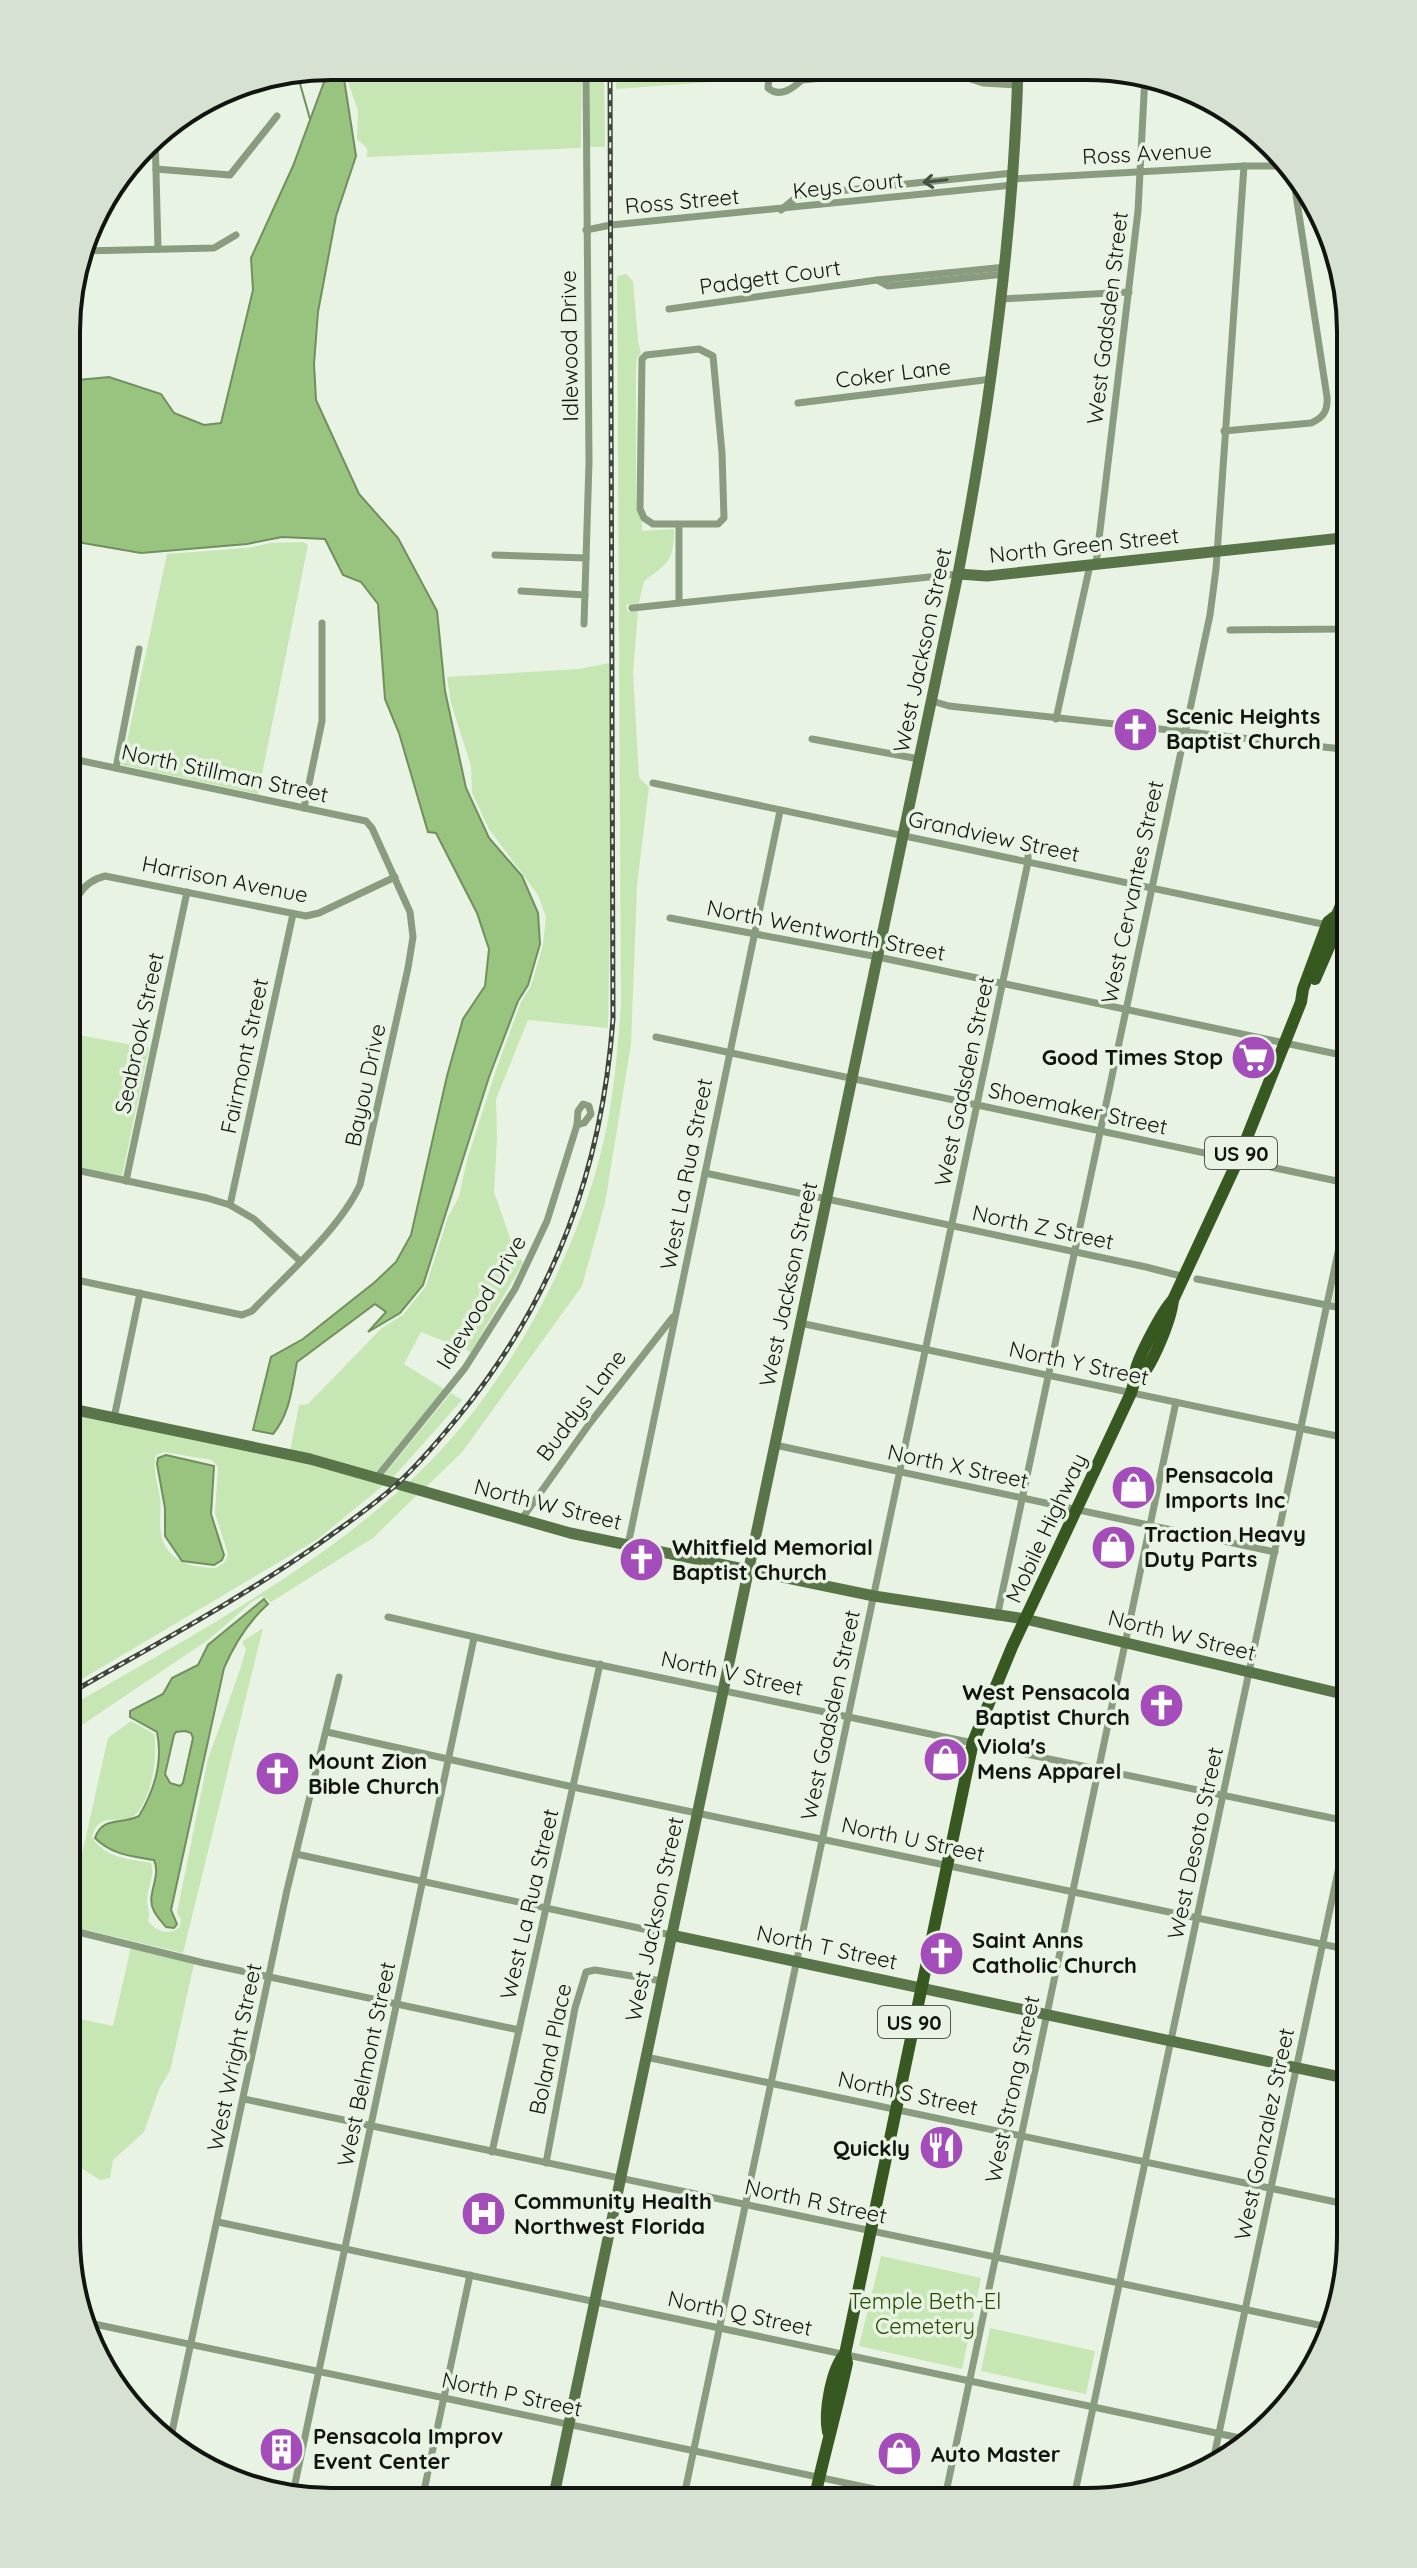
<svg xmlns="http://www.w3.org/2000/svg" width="1417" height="2568" viewBox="0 0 1417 2568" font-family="Quicksand,sans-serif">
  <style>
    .green { fill: #c6e6b4; fill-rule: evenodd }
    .water { fill: #99c47f; stroke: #708f5d; stroke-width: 2; fill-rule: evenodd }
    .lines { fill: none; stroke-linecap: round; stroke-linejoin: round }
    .stream { stroke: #708f5d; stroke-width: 2 }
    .street { stroke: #8a9c7f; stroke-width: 7 }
    .secondary { stroke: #5a744a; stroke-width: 11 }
    .primary { stroke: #385822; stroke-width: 12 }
    .rail-casing { stroke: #3f443d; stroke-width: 5 }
    .rail { stroke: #e8f3e3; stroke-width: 2; stroke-dasharray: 6; stroke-linecap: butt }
    .oneway { stroke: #475141 }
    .labels { text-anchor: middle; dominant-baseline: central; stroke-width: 7; stroke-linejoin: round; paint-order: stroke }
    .shield { fill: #e8f3e3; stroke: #52574f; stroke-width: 2 }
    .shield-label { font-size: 20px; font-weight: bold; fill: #11140f }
    .street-label { font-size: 22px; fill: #11140f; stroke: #e8f3e3 }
    .poi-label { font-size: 22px; font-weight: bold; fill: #11140f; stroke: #e8f3e3; text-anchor: start }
    .park-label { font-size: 22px; fill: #264c00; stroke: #e8f3e3 }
    .rim { fill: none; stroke: #11140f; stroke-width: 4 }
  </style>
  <rect width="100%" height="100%" fill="#e8f3e3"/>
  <g class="green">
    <polygon points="348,66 582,68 581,148 367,157 367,148 357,139 358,111 348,82"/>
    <polygon points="590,68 604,68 605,147 590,147"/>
    <polygon points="616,68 740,69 740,80 616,89"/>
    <path d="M626,274L633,281L638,341L641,353L637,358L636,369V509L642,521V531L674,529C674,560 669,563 644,581L639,603L626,605L628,612L638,611L633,672L639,778L649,787L637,885L631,1044L605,1203L582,1286L463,1451L425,1488L408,1483C504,1397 585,1246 608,1120C615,1082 618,1044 621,1005L617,276Z"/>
    <polygon points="303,542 308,545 258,794 122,765 167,554 247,548 271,543"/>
    <polygon points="610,663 612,805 608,1028 528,1020 496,1099 497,1139 494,1192 511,1241 523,1263 471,1352 421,1332 404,1364 444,1389 375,1473 290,1451 299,1405 308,1404 382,1328 403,1315 426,1286 448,1217 459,1197 467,1160 496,1070 521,1002 531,986 543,945 546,917 538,895 489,829 472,793 471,766 451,703 447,677 579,669"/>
    <polygon points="67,1033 149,1048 122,1176 67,1164"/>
    <polygon points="1351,1213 1351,1306 1332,1302"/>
    <polygon points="451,1393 462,1400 397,1473 392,1478 384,1475"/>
    <path d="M67,1412L309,1463L385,1484L318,1539L67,1688ZM164,1452L212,1460L218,1467L215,1513L228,1554L225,1562L216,1568C186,1568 160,1558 160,1523C160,1514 161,1507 160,1498C158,1485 152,1467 156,1455Z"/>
    <path d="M401,1489L418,1494L373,1538L271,1602L262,1596L252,1602L208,1640L67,1735V1708C181,1642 302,1578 401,1489Z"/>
    <path d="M263,1628L183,1953L66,1925L108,1738L131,1721L154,1734C158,1754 152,1797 137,1813C121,1829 100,1807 92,1837C104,1858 129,1859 151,1863C155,1876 148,1886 147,1899C147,1909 151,1911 148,1921C155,1931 171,1937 180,1926L181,1919L177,1913L208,1759L240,1670L246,1649L242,1642Z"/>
    <polygon points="131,1947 194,1964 170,2071 160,2087 144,2132 113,2160 110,2178 100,2180 75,2164 66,2163 66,2016 113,2026"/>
    <polygon points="881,2256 981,2278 962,2369 859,2346"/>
    <polygon points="990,2328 1095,2351 1086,2394 981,2371"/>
  </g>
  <g class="water">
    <path d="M342,66L356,156L336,216L318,312L314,364L316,400L359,494L398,538L437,611L445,691L466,788L489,838L522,876L538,913L540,944L528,985L518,1001L489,1077L423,1285L400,1313L368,1332L386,1312L375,1304L297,1362C292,1387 290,1414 273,1434L253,1430L271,1357L303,1339L375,1282L396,1262L411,1235L447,1076L463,1019L485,986L489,949L477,913L436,833L428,832L399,733L385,699L378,604L361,582L343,575L325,539L282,537L247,544L141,553L83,543L68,536V381L109,377L161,394L174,413L204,425L221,423L253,290L251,258L293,166L324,82L322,68Z"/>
    <polygon points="166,1455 214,1466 211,1514 224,1555 222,1560 214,1565 182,1561 165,1536 165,1508 157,1464 158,1458"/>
    <path d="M264,1599L268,1604C249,1621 234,1645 224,1668L171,1910L177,1924L174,1928L166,1927C162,1922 157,1917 154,1911C145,1895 162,1877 154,1860C132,1856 112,1855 95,1838C102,1816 121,1825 139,1816C154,1791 163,1761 157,1732L130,1717V1711L163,1694L172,1678L198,1665L208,1645ZM185,1731L191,1733L193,1738L183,1783L180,1786L170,1783L165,1774L174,1735L176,1732Z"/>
  </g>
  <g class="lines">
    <polyline class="stream" points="297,73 310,119"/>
    <g class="street">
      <polyline points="943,70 983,83 1017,85"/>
      <path d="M778,73L802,80C792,89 780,98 768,88L769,77Z"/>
      <polyline points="802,80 908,70"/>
      <polyline points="155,133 158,249"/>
      <polyline points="156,169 230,175 277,116"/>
      <polyline points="1013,179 1244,166 1283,166"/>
      <polyline points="781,210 799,195 1013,173"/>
      <polyline points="586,230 611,225 1013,185"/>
      <polyline points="82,251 214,248 236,235"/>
      <polyline points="877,280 1006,267"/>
      <polyline points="1002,299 1129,292"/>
      <polyline points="669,309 877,280 888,286 1005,274"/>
      <polygon points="699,349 713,356 722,453 724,518 718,524 653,524 644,518 640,509 642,359 646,355"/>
      <polyline points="798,403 992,379"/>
      <path d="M1224,431L1311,423C1323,418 1328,411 1327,397L1294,182"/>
      <polyline points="679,525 679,602"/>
      <polyline points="495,555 586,558"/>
      <polyline points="1096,564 1138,211 1145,75"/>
      <polyline points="521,591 585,595"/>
      <polyline points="632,608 958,574"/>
      <polyline points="584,624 589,462 586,68"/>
      <polyline points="1230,630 1337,629 1351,623"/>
      <polyline points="932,701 949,706 1351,750"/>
      <polyline points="1056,719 1090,565"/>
      <polyline points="812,739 919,759"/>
      <polyline points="116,768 139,649"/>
      <polyline points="653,783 1327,925"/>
      <polyline points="304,808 322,721 322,623"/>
      <polyline points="670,918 878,957 1351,1057"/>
      <polyline points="1338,926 1351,928"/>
      <path d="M67,931C73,906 77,883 105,876L306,916L319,913L395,877"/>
      <polyline points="656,1037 1351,1184"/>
      <polygon points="583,1104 589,1106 591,1114 584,1123 577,1125 578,1111"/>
      <polyline points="67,1168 207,1198 230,1205 254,1219 300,1261"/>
      <polyline points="705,1173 1146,1267 1185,1277"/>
      <polyline points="126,1181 187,892"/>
      <polyline points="230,1205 293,914"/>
      <path d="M67,1278L242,1315L252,1311C287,1274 339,1230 360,1185L408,968L413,937L410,912L372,828L366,821L68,758"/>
      <polyline points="1197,1279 1351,1310"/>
      <polyline points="800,1323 1351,1439"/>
      <polyline points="114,1418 140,1293"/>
      <polyline points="775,1445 1275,1552"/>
      <polyline points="377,1477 465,1368 515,1289 547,1221 577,1125"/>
      <polyline points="521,1520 590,1423 673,1317"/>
      <polyline points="628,1545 780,811"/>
      <polyline points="388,1617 557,1656 1351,1822"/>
      <polyline points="997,1617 1210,615 1216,569 1244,166"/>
      <polyline points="327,1732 573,1787 1350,1950"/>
      <polyline points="296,1854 671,1935"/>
      <polyline points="66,1929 204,1963 519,2030"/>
      <polyline points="646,2057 1350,2205"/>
      <polyline points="244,2099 1333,2328"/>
      <polyline points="492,2152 600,1664"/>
      <polyline points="546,2163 575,2008 586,1972 595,1970 662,1981"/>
      <polyline points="218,2222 1254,2441"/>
      <polyline points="80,2321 936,2502"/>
      <polyline points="169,2446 287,1890 339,1677"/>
      <polyline points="1212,2466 1351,1810"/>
      <polyline points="292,2498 474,1638"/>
      <polyline points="422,2500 470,2275"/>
      <polyline points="683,2501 1028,862 1028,842"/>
      <polyline points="944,2502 1176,1402"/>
      <polyline points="1073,2502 1351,1191"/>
    </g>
    <g class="secondary">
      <polyline points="958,574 987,576 1351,537"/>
      <polyline points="67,1408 310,1459 570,1533 874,1596 1025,1619 1351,1696"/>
      <polyline points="671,1935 1350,2079"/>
      <path d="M553,2500L958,574C990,407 1013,241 1018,70"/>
    </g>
    <g class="primary">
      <polyline points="1315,979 1338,926 1337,915"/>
      <path d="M1136,1381C1151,1371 1171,1319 1173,1300L1238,1160L1301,1002L1303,989L1328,922L1337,915L1351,881"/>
      <path d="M828,2432C824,2413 831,2369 845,2354"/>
      <polyline points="263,2486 335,2500"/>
      <path d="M814,2501C824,2454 837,2410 847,2363L845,2354L973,1742L1012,1647L1131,1393C1134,1385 1134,1382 1135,1374C1136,1360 1163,1310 1173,1300"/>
    </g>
    <defs>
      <path id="rail" d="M67,1695C152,1646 239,1600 320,1543C346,1524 373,1506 397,1484C419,1464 439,1440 458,1417C554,1300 602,1170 613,1019L610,68"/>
    </defs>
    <use href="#rail" class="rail-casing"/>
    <use href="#rail" class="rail"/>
  </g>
  <defs><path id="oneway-shaft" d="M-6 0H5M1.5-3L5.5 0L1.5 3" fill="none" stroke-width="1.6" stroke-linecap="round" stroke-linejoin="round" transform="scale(2)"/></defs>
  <use class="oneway" href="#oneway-shaft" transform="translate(935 181) rotate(174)"/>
  <defs>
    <symbol id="church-disc" viewBox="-11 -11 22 22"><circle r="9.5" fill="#a44cb9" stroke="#e8f3e3"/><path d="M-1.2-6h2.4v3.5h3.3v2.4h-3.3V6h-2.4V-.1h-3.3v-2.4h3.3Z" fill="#fff"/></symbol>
    <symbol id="supermarket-disc" viewBox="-11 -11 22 22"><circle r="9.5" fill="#a44cb9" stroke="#e8f3e3"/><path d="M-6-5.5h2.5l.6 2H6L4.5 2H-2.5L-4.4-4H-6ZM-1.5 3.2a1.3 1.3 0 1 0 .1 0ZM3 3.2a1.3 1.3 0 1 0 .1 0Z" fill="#fff"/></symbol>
    <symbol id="shop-disc" viewBox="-11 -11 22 22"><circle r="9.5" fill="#a44cb9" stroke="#e8f3e3"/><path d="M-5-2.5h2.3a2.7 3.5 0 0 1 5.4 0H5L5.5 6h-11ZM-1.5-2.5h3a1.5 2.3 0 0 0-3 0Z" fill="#fff"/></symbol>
    <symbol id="restaurant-disc" viewBox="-11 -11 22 22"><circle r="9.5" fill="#a44cb9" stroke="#e8f3e3"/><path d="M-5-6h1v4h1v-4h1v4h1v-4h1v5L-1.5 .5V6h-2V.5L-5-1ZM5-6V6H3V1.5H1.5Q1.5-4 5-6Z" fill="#fff"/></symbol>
    <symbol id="hospital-disc" viewBox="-11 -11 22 22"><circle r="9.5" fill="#a44cb9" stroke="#e8f3e3"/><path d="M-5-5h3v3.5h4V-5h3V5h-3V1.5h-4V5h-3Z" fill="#fff"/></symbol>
    <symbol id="building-disc" viewBox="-11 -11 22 22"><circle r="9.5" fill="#a44cb9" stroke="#e8f3e3"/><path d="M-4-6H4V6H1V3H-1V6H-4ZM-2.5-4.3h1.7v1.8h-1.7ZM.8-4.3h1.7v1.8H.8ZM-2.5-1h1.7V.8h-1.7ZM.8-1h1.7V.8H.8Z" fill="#fff"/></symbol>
  </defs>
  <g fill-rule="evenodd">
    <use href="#church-disc" x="1110" y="704" width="51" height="51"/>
    <use href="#supermarket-disc" x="1228" y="1032" width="51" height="51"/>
    <use href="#shop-disc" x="1108" y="1462" width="51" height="51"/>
    <use href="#shop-disc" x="1088" y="1522" width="51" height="51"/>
    <use href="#church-disc" x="616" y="1534" width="51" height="51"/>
    <use href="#church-disc" x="1136" y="1680" width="51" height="51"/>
    <use href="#shop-disc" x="920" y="1734" width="51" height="51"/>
    <use href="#church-disc" x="252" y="1748" width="51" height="51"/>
    <use href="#church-disc" x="916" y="1928" width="51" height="51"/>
    <use href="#restaurant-disc" x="916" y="2122" width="51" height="51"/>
    <use href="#hospital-disc" x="458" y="2188" width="51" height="51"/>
    <use href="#building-disc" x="256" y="2424" width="51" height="51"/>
    <use href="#shop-disc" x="874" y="2428" width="51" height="51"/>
  </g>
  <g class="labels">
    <g class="shield">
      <rect x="1205" y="1137" width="72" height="32" rx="6"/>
      <rect x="878" y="2006" width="72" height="32" rx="6"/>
    </g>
    <g class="shield-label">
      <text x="1241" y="1153">US 90</text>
      <text x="914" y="2022">US 90</text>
    </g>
    <g class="street-label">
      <text transform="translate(1147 153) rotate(-3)">Ross Avenue</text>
      <text transform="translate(848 185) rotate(-6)">Keys Court</text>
      <text transform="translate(682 201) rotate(-5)">Ross Street</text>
      <text transform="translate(770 277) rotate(-8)">Padgett Court</text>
      <text transform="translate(1107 318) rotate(-83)">West Gadsden Street</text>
      <text transform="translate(569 346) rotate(-91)">Idlewood Drive</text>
      <text transform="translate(893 373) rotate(-7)">Coker Lane</text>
      <text transform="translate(1084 545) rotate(-6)">North Green Street</text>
      <text transform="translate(922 650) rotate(-78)">West Jackson Street</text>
      <text transform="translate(225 773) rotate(12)">North Stillman Street</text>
      <text transform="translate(994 836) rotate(12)">Grandview Street</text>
      <text transform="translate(225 879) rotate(11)">Harrison Avenue</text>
      <text transform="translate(1132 892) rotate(-78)">West Cervantes Street</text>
      <text transform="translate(826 930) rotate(11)">North Wentworth Street</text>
      <text transform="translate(139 1033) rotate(-78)">Seabrook Street</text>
      <text transform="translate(244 1056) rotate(-78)">Fairmont Street</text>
      <text transform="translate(964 1081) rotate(-78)">West Gadsden Street</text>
      <text transform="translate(365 1085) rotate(-78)">Bayou Drive</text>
      <text transform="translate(1078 1108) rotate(12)">Shoemaker Street</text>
      <text transform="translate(686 1174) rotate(-79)">West La Rua Street</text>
      <text transform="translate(1043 1227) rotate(12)">North Z Street</text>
      <text transform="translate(788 1284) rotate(-78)">West Jackson Street</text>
      <text transform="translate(481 1302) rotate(-59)">Idlewood Drive</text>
      <text transform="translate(1079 1363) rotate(12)">North Y Street</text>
      <text transform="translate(581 1405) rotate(-53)">Buddys Lane</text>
      <text transform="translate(958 1466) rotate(12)">North X Street</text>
      <text transform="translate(548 1504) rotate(14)">North W Street</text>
      <text transform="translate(1046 1528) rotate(-65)">Mobile Highway</text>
      <text transform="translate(1182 1635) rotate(14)">North W Street</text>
      <text transform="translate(732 1673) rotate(12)">North V Street</text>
      <text transform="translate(830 1715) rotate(-78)">West Gadsden Street</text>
      <text transform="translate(913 1839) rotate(12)">North U Street</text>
      <text transform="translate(1195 1843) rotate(-78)">West Desoto Street</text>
      <text transform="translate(529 1904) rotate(-77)">West La Rua Street</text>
      <text transform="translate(654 1919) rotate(-78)">West Jackson Street</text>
      <text transform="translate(827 1947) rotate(12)">North T Street</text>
      <text transform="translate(550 2049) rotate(-78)">Boland Place</text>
      <text transform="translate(234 2057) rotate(-78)">West Wright Street</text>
      <text transform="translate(366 2064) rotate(-78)">West Belmont Street</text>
      <text transform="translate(1012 2089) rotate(-78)">West Strong Street</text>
      <text transform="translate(908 2093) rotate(12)">North S Street</text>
      <text transform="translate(1264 2134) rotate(-78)">West Gonzalez Street</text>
      <text transform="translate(816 2201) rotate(12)">North R Street</text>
      <text transform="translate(740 2313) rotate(12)">North Q Street</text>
      <text transform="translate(512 2394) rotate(12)">North P Street</text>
    </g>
    <g class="poi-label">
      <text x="1166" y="716">Scenic Heights<tspan x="1166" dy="25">Baptist Church</tspan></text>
      <text x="1223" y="1057" text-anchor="end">Good Times Stop</text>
      <text x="1165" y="1475">Pensacola<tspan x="1165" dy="25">Imports Inc</tspan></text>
      <text x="1144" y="1534">Traction Heavy<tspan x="1144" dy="25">Duty Parts</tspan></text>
      <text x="672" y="1547">Whitfield Memorial<tspan x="672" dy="25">Baptist Church</tspan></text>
      <text x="1130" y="1692" text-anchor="end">West Pensacola<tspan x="1130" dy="25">Baptist Church</tspan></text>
      <text x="977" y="1746">Viola's<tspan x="977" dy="25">Mens Apparel</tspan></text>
      <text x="308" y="1761">Mount Zion<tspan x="308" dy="25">Bible Church</tspan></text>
      <text x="972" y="1940">Saint Anns<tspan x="972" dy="25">Catholic Church</tspan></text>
      <text x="910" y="2148" text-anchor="end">Quickly</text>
      <text x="514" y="2201">Community Health<tspan x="514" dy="25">Northwest Florida</tspan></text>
      <text x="313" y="2436">Pensacola Improv<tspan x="313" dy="25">Event Center</tspan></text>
      <text x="931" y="2454">Auto Master</text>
    </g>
    <g class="park-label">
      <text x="925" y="2301">Temple Beth-El<tspan x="925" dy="25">Cemetery</tspan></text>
    </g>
  </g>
  <path d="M0 0H1417V2568H0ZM331 80H1086A251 251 0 0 1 1337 331V2237A251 251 0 0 1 1086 2488H331A251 251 0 0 1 80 2237V331A251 251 0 0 1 331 80Z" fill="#d7e1d2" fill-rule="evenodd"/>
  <path class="rim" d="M331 80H1086A251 251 0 0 1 1337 331V2237A251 251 0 0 1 1086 2488H331A251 251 0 0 1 80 2237V331A251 251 0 0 1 331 80Z"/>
</svg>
